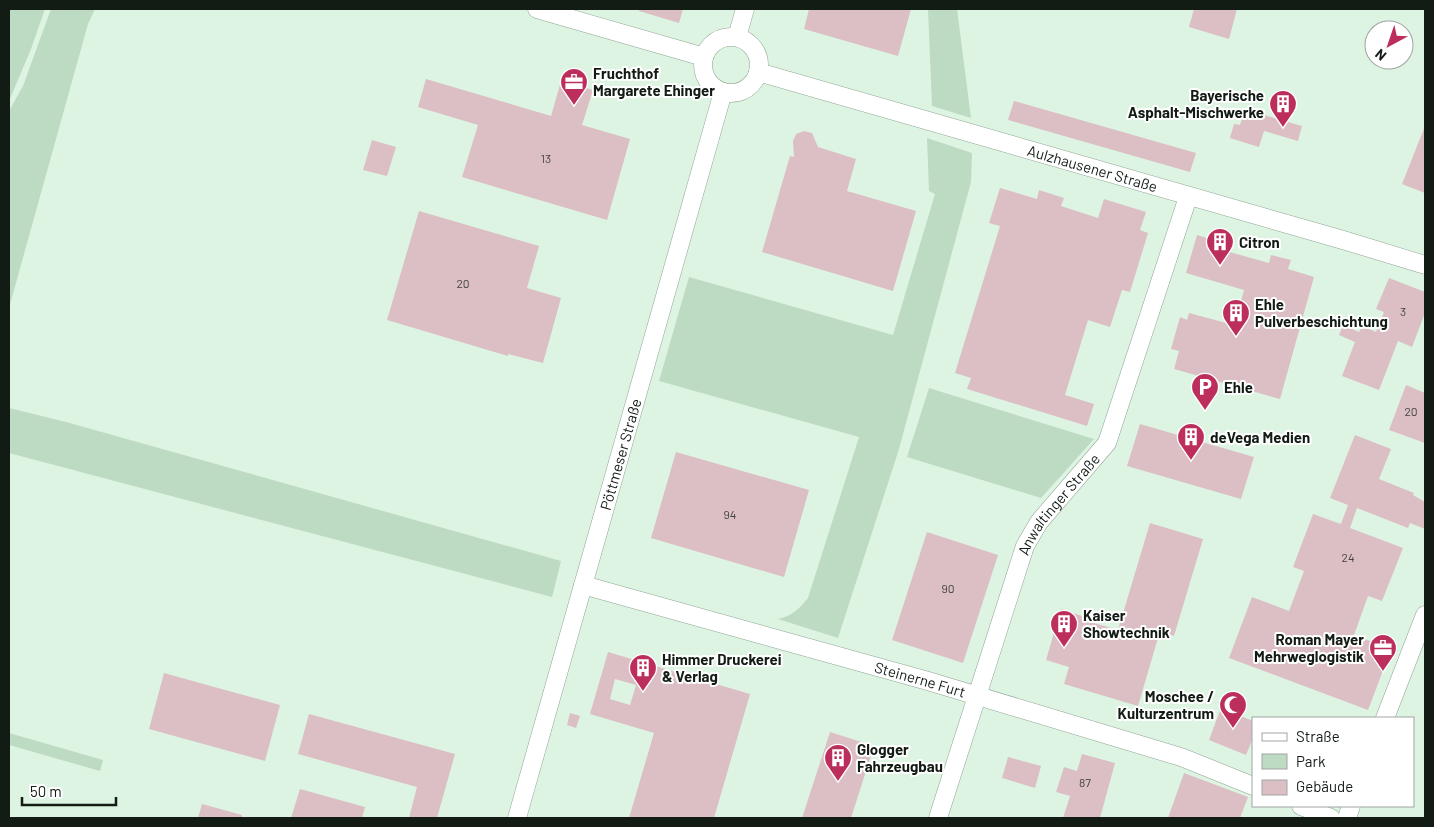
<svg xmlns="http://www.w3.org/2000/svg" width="1434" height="827" viewBox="0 0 1434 827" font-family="Barlow,sans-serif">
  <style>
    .green { fill: #bddac3 }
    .building { fill: #dbbfc4; fill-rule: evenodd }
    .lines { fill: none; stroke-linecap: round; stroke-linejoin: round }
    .minor-casing { stroke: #8fa494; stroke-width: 19 }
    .minor { stroke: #fff; stroke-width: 18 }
    .labels { text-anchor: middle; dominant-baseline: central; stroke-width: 4; stroke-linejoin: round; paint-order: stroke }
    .number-label { font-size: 12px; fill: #454441 }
    .poi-label { font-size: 15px; font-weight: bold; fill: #131b15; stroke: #fff; text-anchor: start }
    .street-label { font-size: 15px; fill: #131b15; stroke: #fff }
  </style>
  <rect width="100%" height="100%" fill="#def4e3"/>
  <g class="green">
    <polygon points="9,9 45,9 31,49 9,101"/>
    <polygon points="51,9 95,9 88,24 9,308 9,111 23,86"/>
    <polygon points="928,9 957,9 971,118 932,106"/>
    <path d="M927,138L972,153L971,182L899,449L838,638L778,619C792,616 799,609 808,598L859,437L659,381L689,277L893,335L935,194L929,191Z"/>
    <polygon points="929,388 1094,439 1041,498 907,457"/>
    <polygon points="9,408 66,422 561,561 552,597 9,453"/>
    <polygon points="9,733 103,760 100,771 9,745"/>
  </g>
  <g class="building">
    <polygon points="640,9 683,9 679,23 639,11"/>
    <polygon points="809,9 911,9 898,56 804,29"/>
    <polygon points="1194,9 1237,9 1229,39 1189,27"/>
    <polygon points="426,79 551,116 561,81 593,90 582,125 630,139 607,220 462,177 478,125 418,107"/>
    <polygon points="1014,101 1196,153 1190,172 1008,120"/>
    <polygon points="1257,113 1302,126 1298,141 1264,131 1259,147 1230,138 1234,124 1240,125 1243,116 1256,120"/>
    <polygon points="1425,126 1425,193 1402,184"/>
    <polygon points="804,131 812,133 818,147 856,159 847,191 916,211 893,291 762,252 790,156 794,157 793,141 796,134"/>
    <polygon points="372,140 396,147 387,176 363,170"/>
    <polygon points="1000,188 1037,199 1039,190 1064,198 1061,206 1098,218 1104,199 1146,212 1140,230 1148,233 1130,292 1122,290 1110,327 1088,320 1065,395 1094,404 1087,426 967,389 971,378 955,373 1000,226 989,223"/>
    <polygon points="419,211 539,246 527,288 561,298 543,363 508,354 508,356 387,320"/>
    <polygon points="1197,235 1221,242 1219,249 1269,263 1271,255 1291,260 1288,269 1314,277 1280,399 1174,369 1179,351 1171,349 1180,317 1187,320 1189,313 1234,325 1244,290 1186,273"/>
    <polygon points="1389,278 1425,292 1425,313 1412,347 1398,341 1379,390 1342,376 1355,342 1339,335 1343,325 1359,332 1362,326 1376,332 1384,312 1376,309"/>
    <polygon points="1406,385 1425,393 1425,443 1389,430"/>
    <polygon points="1140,424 1254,457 1241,499 1127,466"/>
    <polygon points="1355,435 1391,449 1379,479 1414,493 1413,495 1425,502 1425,529 1410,523 1408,528 1357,508 1350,528 1403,548 1382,601 1368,596 1354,635 1389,648 1382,667 1384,668 1368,710 1229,658 1252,597 1289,611 1304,571 1293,567 1313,514 1341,524 1348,505 1330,498"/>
    <polygon points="676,452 809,490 784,577 651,538"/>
    <polygon points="1150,523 1203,539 1174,636 1160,631 1138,706 1064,684 1069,667 1046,660 1061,609 1088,618 1087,621 1118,630"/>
    <polygon points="927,532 998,555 963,663 892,640"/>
    <path d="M608,652L750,694L714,818H629L654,733L590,714ZM615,679L636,685L630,705L610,699Z"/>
    <polygon points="164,673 280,705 265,761 149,729"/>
    <polygon points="1221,708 1253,721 1253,738 1246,755 1209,740"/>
    <polygon points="570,713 580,716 576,728 567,725"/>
    <polygon points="309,714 455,754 437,818 409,818 417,787 298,754"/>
    <polygon points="830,732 874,746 851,818 802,818"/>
    <polygon points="1082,754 1115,763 1100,818 1063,818 1070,796 1056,792 1064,767 1077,771"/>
    <polygon points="1008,757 1041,766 1035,788 1002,778"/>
    <polygon points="1184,773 1248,797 1240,818 1168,818"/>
    <polygon points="300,789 365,807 362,818 291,818"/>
    <polygon points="202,804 242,815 242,818 198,818"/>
  </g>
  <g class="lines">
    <defs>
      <g id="minor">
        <polyline points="537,9 704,57"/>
        <polyline points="737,37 745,9"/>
        <circle cx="731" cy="65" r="28"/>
        <path id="s1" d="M758,72L1343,240L1425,265"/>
        <path id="s2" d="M583,585L928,681L1181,757L1253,786"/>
        <polyline points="1385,718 1425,615"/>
        <polyline points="1301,806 1331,818"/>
        <path id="s3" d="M517,818L723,92"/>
        <path id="s4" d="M938,818L1025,546L1039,522L1107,443L1188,197"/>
        <polyline points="1347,818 1351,806"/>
      </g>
    </defs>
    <use href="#minor" class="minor-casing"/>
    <use href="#minor" class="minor"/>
  </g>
  <defs>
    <symbol id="office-pin" viewBox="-11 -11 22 30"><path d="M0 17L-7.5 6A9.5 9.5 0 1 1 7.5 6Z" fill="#bc2e5b" stroke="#fff"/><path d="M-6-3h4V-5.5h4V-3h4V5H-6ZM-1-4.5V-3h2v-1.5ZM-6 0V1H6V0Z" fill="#fff"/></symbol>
    <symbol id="building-pin" viewBox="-11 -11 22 30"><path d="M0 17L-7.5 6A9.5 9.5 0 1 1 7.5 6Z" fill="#bc2e5b" stroke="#fff"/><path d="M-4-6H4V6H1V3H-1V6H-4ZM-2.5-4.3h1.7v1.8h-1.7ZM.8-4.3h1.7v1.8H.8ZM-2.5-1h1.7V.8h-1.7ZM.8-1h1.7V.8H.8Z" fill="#fff"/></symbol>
    <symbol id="parking-pin" viewBox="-11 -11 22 30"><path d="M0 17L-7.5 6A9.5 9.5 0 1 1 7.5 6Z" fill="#bc2e5b" stroke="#fff"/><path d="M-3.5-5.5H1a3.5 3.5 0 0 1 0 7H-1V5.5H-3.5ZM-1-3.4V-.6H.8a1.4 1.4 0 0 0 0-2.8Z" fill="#fff"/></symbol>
    <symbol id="mosque-pin" viewBox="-11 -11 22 30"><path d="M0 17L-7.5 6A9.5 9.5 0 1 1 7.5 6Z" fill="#bc2e5b" stroke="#fff"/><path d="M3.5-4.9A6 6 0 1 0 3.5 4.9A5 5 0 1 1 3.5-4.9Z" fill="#fff"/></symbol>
  </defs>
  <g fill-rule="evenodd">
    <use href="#office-pin" x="558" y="66" width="32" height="43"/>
    <use href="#building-pin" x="1267" y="88" width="32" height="43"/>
    <use href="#building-pin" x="1204" y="226" width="32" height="43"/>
    <use href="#building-pin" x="1220" y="297" width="32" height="43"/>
    <use href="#parking-pin" x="1189" y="371" width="32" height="43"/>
    <use href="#building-pin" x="1175" y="421" width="32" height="43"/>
    <use href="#building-pin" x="1048" y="608" width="32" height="43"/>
    <use href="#office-pin" x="1367" y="632" width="32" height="43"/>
    <use href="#building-pin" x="627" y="652" width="32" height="43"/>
    <use href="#mosque-pin" x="1217" y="689" width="32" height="43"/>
    <use href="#building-pin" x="822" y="742" width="32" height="43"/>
  </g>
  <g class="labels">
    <g class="number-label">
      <text x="546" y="158">13</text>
      <text x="463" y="283">20</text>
      <text x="1403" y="311">3</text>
      <text x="1411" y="411">20</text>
      <text x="730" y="514">94</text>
      <text x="1348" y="557">24</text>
      <text x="948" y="588">90</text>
      <text x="1085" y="782">87</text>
    </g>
    <g class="poi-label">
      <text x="593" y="73">Fruchthof<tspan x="593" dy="17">Margarete Ehinger</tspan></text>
      <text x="1264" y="95" text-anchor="end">Bayerische<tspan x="1264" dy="17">Asphalt-Mischwerke</tspan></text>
      <text x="1239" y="242">Citron</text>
      <text x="1255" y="304">Ehle<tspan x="1255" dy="17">Pulverbeschichtung</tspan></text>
      <text x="1224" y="387">Ehle</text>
      <text x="1210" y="437">deVega Medien</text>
      <text x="1083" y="615">Kaiser<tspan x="1083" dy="17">Showtechnik</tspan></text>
      <text x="1364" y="639" text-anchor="end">Roman Mayer<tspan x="1364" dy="17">Mehrweglogistik</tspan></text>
      <text x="662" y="659">Himmer Druckerei<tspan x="662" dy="17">&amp; Verlag</tspan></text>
      <text x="1214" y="696" text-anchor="end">Moschee /<tspan x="1214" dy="17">Kulturzentrum</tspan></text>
      <text x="857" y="749">Glogger<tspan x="857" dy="17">Fahrzeugbau</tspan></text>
    </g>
    <g class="street-label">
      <text stroke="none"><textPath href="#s1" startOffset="348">Aulzhausener Straße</textPath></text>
      <text stroke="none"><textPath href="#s3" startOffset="378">Pöttmeser Straße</textPath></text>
      <text stroke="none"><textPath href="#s4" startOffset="339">Anwaltinger Straße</textPath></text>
      <text stroke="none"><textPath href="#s2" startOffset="350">Steinerne Furt</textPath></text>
    </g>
  </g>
  <rect width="1434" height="827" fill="none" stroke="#131b15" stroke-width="20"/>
  <rect x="1252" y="717" width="162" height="90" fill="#ffffff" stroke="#a1a4a1"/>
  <rect x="1262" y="733" width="25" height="8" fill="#ffffff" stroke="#a1a4a1"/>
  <text x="1296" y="742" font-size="15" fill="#131b15">Straße</text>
  <rect x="1262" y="754" width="25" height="15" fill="#bddac3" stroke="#a1a4a1"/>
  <text x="1296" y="767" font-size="15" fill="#131b15">Park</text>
  <rect x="1262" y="780" width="25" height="15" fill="#dbbfc4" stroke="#a1a4a1"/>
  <text x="1296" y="792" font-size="15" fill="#131b15">Gebäude</text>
  <g transform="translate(1389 45) rotate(220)"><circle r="24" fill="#ffffff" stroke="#a1a4a1"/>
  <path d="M0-4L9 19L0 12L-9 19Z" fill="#bc2e5b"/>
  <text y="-8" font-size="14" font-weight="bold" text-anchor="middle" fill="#131b15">N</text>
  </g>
  <path d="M22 797v8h94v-8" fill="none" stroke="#131b15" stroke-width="2.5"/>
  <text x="30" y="797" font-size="15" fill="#131b15" stroke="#ffffff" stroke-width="4" paint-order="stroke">50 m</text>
</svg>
